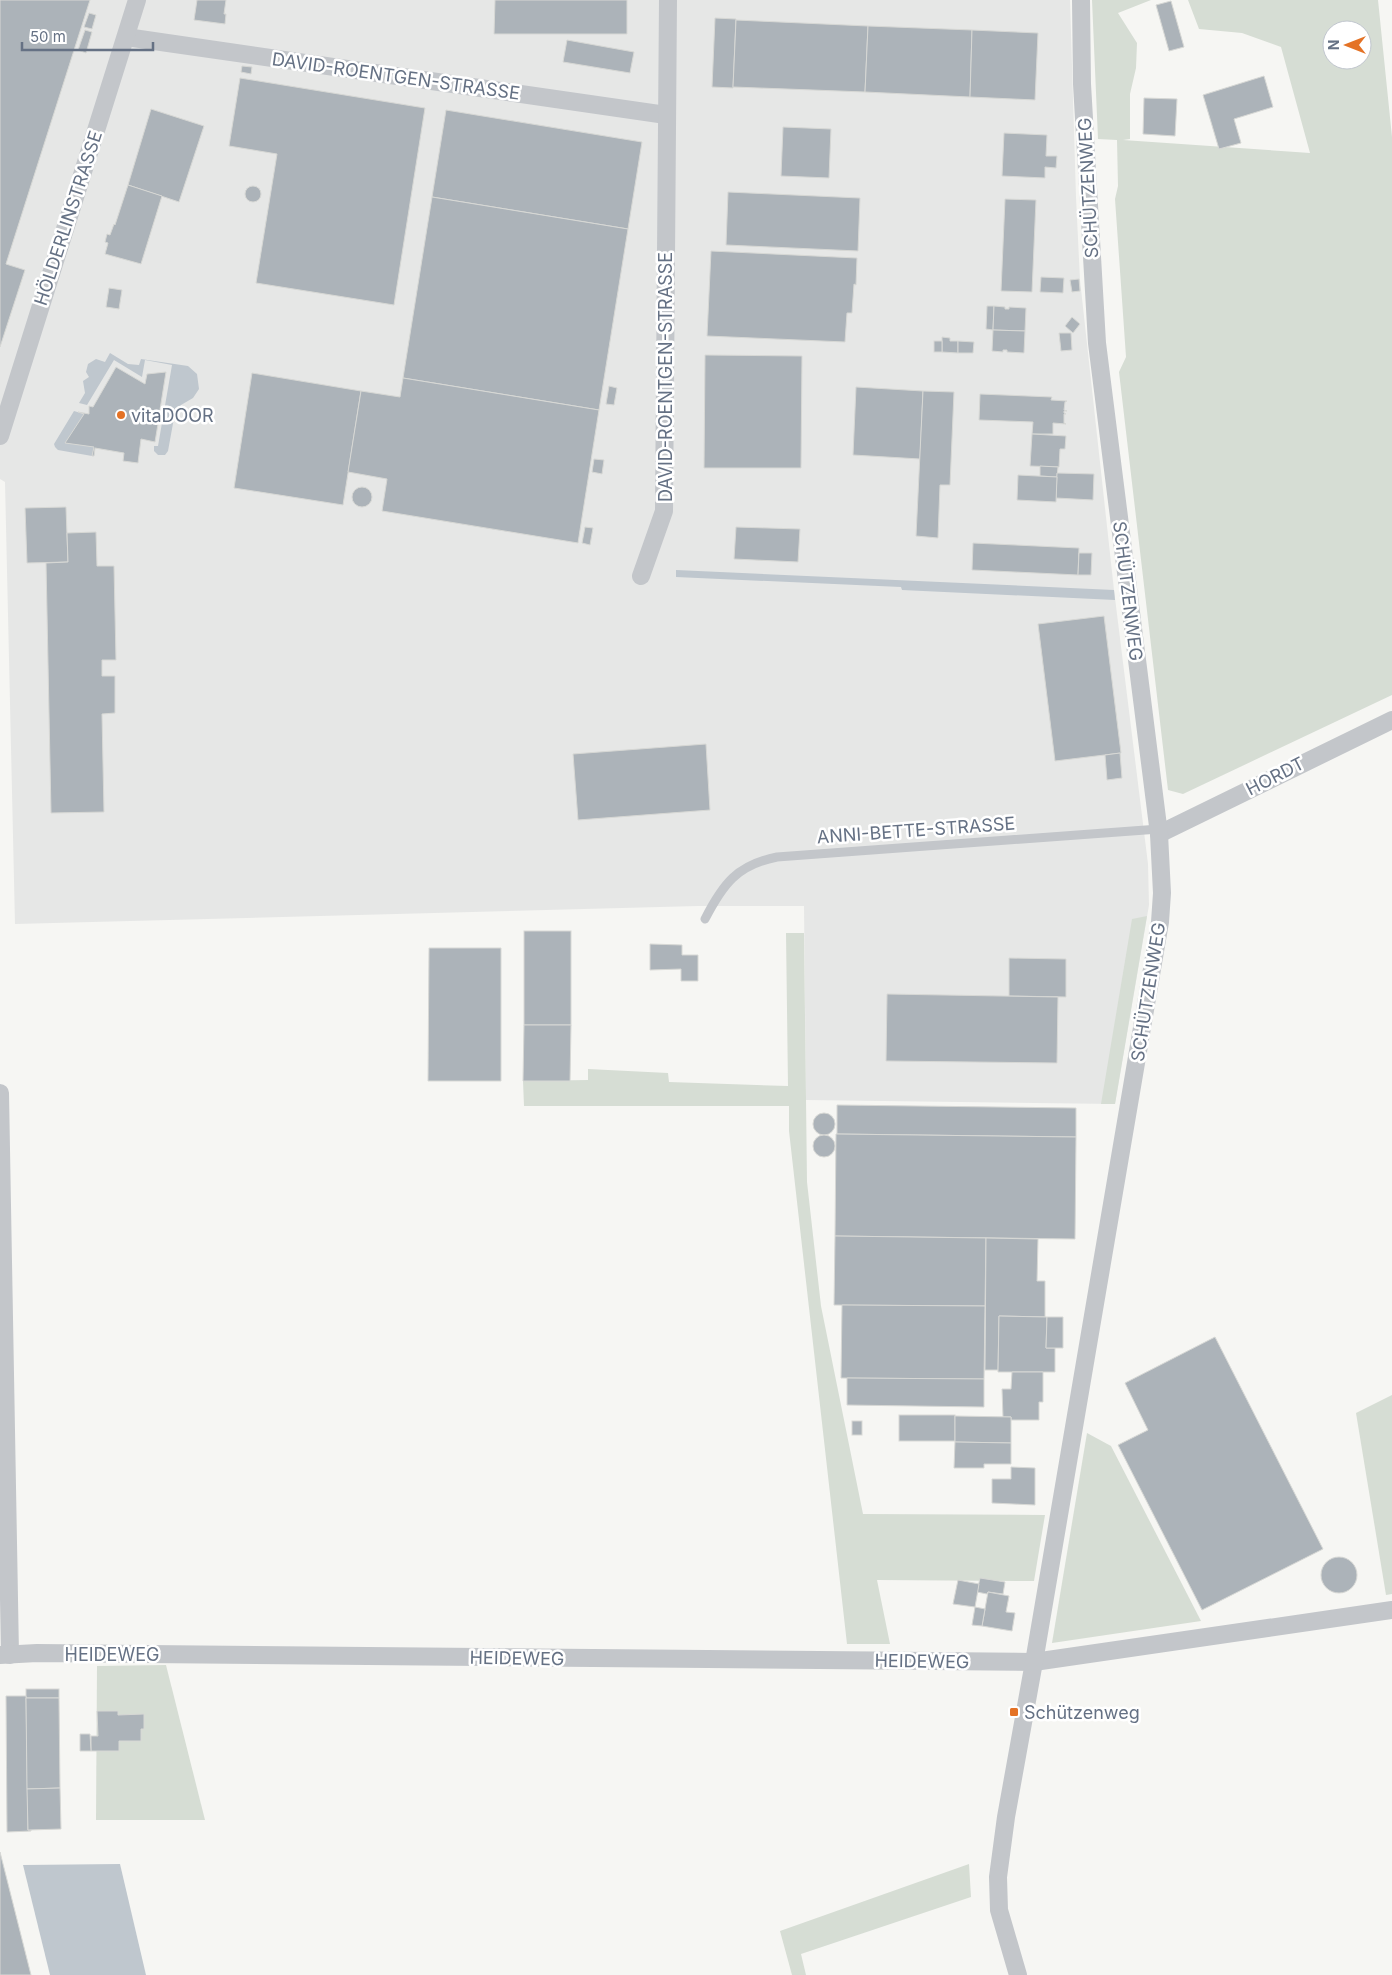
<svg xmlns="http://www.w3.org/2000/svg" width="1392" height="1975" viewBox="0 0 1392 1975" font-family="Inter,sans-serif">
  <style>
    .built { fill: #e6e7e6 }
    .green { fill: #d6ddd4; fill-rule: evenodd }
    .water { fill: #bfc7ce }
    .building { fill: #acb3b9; stroke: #d7d8d5 }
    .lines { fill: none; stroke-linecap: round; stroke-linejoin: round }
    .lane { stroke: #c3c6ca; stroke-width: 9 }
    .street { stroke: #c3c6ca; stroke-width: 18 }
    .poi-dot { fill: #e47225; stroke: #fff; stroke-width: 2 }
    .labels { text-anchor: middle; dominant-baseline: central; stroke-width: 5; stroke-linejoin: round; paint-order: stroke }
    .street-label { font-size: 18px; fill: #657184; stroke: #fff }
    .poi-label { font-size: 18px; fill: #657184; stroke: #fff; text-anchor: start }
  </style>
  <rect width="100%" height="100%" fill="#f6f6f3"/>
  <polygon class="built" points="0,0 1070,0 1076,197 1080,280 1114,590 1148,864 1149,905 1115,1104 806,1100 804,906 698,906 15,924 5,482 0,479"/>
  <g class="green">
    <path d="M1092,0H1151L1118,13L1137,43L1136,68L1130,94V139L1123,140L1310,153L1281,47L1242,33L1199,29L1188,0H1378L1392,137V695L1183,794L1168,790L1119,372L1126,357L1115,199L1118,186L1117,140L1098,139ZM1332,30H1362V60H1332Z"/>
    <polygon points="1147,916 1115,1104 1101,1104 1132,919"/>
    <polygon points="786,933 804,933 807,1182 821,1306 863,1514 1045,1515 1034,1581 877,1580 890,1644 847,1644 789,1131 789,1106 524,1106 523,1081 588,1080 588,1069 668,1073 669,1082 788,1086"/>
    <polygon points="1392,1395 1392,1594 1386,1595 1356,1413"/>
    <polygon points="1087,1433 1111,1446 1201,1621 1052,1643"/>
    <polygon points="166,1665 205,1820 96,1820 97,1666"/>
    <polygon points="969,1864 971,1897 801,1954 806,1975 792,1975 780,1931"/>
  </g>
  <g class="water">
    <polygon points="110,353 128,364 139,365 141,359 188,366 197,374 199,389 193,398 181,405 177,418 174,418 168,451 165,455 158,455 154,451 154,446 158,446 172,365 145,360 142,377 114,360 87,405 79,403 85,393 83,381 89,377 86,372 88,364 96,359 105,362"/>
    <polygon points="74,411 84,414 66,443 94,447 92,456 58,450 55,447 54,444"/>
    <polygon points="676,570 1114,590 1115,600 902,590 901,587 676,577"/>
    <polygon points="120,1864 146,1975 50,1975 23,1865"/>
  </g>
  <g class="building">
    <polygon points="0,0 90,0 6,264 25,270 0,347"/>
    <polygon points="197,0 226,0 224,14 226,14 225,24 194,20"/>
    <polygon points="495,0 627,0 627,34 494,34"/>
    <polygon points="1171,1 1184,47 1169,51 1156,5"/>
    <polygon points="89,13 96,15 92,29 84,27"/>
    <polygon points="715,18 736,19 733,88 712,87"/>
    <polygon points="736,20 868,26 865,92 733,87"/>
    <polygon points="868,26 972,30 970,97 865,92"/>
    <polygon points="85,30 92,32 86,53 78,50"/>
    <polygon points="972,30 1038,33 1035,100 970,97"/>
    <polygon points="567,40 634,52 630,73 563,62"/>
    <polygon points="242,66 252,67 251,74 241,72"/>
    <polygon points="1264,76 1273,107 1234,119 1241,143 1219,149 1203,95"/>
    <polygon points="240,78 425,108 394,305 256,283 277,154 229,146"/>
    <polygon points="1144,98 1177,99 1175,136 1143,134"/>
    <polygon points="151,109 204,126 179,202 128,185"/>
    <polygon points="446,110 642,142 628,229 432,197"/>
    <polygon points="783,127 831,129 829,178 781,176"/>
    <polygon points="1004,133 1047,135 1046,156 1057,156 1056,168 1045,167 1045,178 1002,176"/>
    <polygon points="128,185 162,196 141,264 105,254 108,243 105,242 107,234 110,235 114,224 115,225"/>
    <circle cx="253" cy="194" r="8"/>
    <polygon points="728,192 860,198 858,251 726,245"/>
    <polygon points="432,197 628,229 599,410 403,378"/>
    <polygon points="1005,199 1036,200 1032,292 1001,291"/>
    <polygon points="711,251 857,258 856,285 854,284 852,313 847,313 845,342 707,336"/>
    <polygon points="1041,277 1064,278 1063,293 1040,292"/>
    <polygon points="1079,279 1080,291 1072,292 1070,280"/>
    <polygon points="109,288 122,290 119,309 106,307"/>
    <polygon points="987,306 994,306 993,330 986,329"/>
    <polygon points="994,306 1005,307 1005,309 1009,309 1009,307 1026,308 1025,331 993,330"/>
    <polygon points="1072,317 1080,324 1073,333 1065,326"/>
    <polygon points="993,330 1025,331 1024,353 1007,352 1007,350 1003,350 1003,352 992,351"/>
    <polygon points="1059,333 1071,333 1072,350 1061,351"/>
    <polygon points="942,337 950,338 950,341 958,341 958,353 942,352"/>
    <rect x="934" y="341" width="8" height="11"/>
    <polygon points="958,341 974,342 973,353 958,353"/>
    <polygon points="705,355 802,356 801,468 704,468"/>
    <polygon points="116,367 145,384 147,374 166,372 159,416 152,420 151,423 158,424 155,442 141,439 138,463 123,461 124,453 95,448 94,456 92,456 94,447 65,443 84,414 78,412 89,414 89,406 93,407"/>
    <polygon points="252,373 361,391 343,505 234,488"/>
    <polygon points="403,378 599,410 578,543 382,511 387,479 348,472 361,391 400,397"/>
    <polygon points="609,386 617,388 614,405 606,404"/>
    <polygon points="856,387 923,391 920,459 853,455"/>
    <polygon points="923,391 954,392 950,485 940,485 938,538 916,536"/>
    <polygon points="980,394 1052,397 1051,400 1067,401 1065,402 1064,410 1067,411 1064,411 1064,413 1066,414 1064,414 1064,423 1066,424 1053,423 1053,434 1032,434 1033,422 979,420"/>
    <polygon points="1032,434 1066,436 1065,449 1060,449 1059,467 1030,466"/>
    <polygon points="594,459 604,460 602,474 592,472"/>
    <polygon points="1040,466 1058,467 1057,477 1040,476"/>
    <polygon points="1057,473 1094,474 1093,500 1056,498"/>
    <polygon points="1018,475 1057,477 1056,502 1017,500"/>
    <circle cx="362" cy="497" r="10"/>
    <polygon points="66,507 68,562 27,563 25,508"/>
    <polygon points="585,527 593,528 590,545 582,543"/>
    <polygon points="736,527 800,529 798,562 734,559"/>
    <polygon points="96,532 97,566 114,566 116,660 102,660 102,676 115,676 115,713 102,714 104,812 51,813 46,563 68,562 67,533"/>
    <polygon points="973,543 1079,548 1078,575 972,570"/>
    <polygon points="1079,553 1092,553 1091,575 1078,575"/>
    <polygon points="1104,616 1121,753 1055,761 1038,624"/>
    <polygon points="706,744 710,810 578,820 573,754"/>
    <polygon points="1120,753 1122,778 1107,780 1105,755"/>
    <rect x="524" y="931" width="47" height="94"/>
    <polygon points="650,944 682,945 682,955 698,955 698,981 681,981 681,969 650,970"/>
    <polygon points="429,948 501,948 501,1081 428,1081"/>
    <polygon points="1009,958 1066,959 1066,997 1009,996"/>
    <polygon points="887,994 1058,997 1057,1063 886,1061"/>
    <polygon points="524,1025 571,1025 570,1081 523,1081"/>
    <polygon points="837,1105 1076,1108 1076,1137 837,1134"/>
    <circle cx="824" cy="1124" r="11"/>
    <polygon points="836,1134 1076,1137 1075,1239 835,1236"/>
    <circle cx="824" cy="1146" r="11"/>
    <polygon points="835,1236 986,1238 985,1306 834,1305"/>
    <polygon points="986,1238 1038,1239 1037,1281 1045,1281 1045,1317 999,1316 998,1370 985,1370"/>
    <polygon points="842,1305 985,1306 984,1379 841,1378"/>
    <polygon points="999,1316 1047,1317 1046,1348 1055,1348 1055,1372 998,1372"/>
    <polygon points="1047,1317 1063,1317 1063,1348 1046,1348"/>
    <polygon points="1215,1337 1323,1549 1202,1610 1118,1445 1148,1430 1125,1383"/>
    <polygon points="1012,1372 1043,1372 1043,1402 1039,1402 1039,1420 1011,1420 1011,1417 1003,1417 1002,1389 1011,1389"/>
    <polygon points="847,1378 984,1379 984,1407 847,1405"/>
    <rect x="899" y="1415" width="56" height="26"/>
    <polygon points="955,1416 1011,1417 1011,1443 955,1442"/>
    <rect x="852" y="1421" width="10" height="14"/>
    <polygon points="955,1442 1011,1443 1011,1464 984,1464 984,1468 954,1468"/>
    <polygon points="1011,1467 1035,1468 1035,1505 992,1503 992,1479 1011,1479"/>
    <circle cx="1339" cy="1575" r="18"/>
    <polygon points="980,1578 1005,1582 1003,1594 988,1592 987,1594 977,1592"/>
    <polygon points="958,1580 979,1584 975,1607 953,1604"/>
    <polygon points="988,1592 1009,1596 1006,1612 1015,1613 1012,1631 982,1626"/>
    <polygon points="975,1607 985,1609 982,1626 972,1625"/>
    <rect x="26" y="1689" width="33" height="9"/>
    <polygon points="6,1696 26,1696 28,1830 31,1830 31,1831 7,1832"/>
    <polygon points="26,1698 59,1698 60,1788 27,1789"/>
    <polygon points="97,1711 118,1711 118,1715 144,1714 144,1729 141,1729 141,1741 119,1741 119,1751 91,1751 91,1736 98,1736"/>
    <polygon points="80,1734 90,1734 91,1751 80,1751"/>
    <polygon points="60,1788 61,1829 28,1830 27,1789"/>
    <polygon points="0,1852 31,1975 0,1975"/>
  </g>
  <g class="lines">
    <path class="lane" d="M705,919C723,884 737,865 777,857L1159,829"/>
    <g class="street">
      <polyline points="126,37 666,115"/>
      <polyline points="0,436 137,0"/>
      <polyline points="641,576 664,511 668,0"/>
      <polyline points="1159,834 1392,720"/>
      <polyline points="0,1093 10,1655"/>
      <polyline points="0,1655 37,1653 1034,1662 1392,1610"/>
      <polyline points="1018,1975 999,1910 998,1877 1006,1817 1034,1662 1160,922 1162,893 1159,834 1097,343 1082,84 1081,0"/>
    </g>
  </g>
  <g class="poi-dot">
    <circle cx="121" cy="415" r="5"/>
    <rect x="1009" y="1707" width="10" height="10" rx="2.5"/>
  </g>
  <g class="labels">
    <g class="street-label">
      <text transform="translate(396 76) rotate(8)">DAVID-ROENTGEN-STRASSE</text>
      <text transform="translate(1088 188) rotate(-93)">SCHÜTZENWEG</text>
      <text transform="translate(68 218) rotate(-72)">HÖLDERLINSTRASSE</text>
      <text transform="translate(665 377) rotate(-90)">DAVID-ROENTGEN-STRASSE</text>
      <text transform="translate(1128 591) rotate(83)">SCHÜTZENWEG</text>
      <text transform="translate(1275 776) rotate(-27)">HORDT</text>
      <text transform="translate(916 830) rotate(-4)">ANNI-BETTE-STRASSE</text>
      <text transform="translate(1148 992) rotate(-81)">SCHÜTZENWEG</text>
      <text x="112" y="1654">HEIDEWEG</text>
      <text transform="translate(517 1658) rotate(1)">HEIDEWEG</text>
      <text transform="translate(922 1661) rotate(1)">HEIDEWEG</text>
    </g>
    <g class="poi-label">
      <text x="131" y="415">vitaDOOR</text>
      <text x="1024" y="1712">Schützenweg</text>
    </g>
  </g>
  <g transform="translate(1347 45) rotate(270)"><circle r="24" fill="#ffffff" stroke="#c1c6ce"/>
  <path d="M0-4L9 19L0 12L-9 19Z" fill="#e47225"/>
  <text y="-8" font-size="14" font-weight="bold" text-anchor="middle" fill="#657184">N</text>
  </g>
  <path d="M22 42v8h131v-8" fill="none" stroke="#657184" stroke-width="2.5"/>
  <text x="30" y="42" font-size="15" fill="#657184" stroke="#ffffff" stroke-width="4" paint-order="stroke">50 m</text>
</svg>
